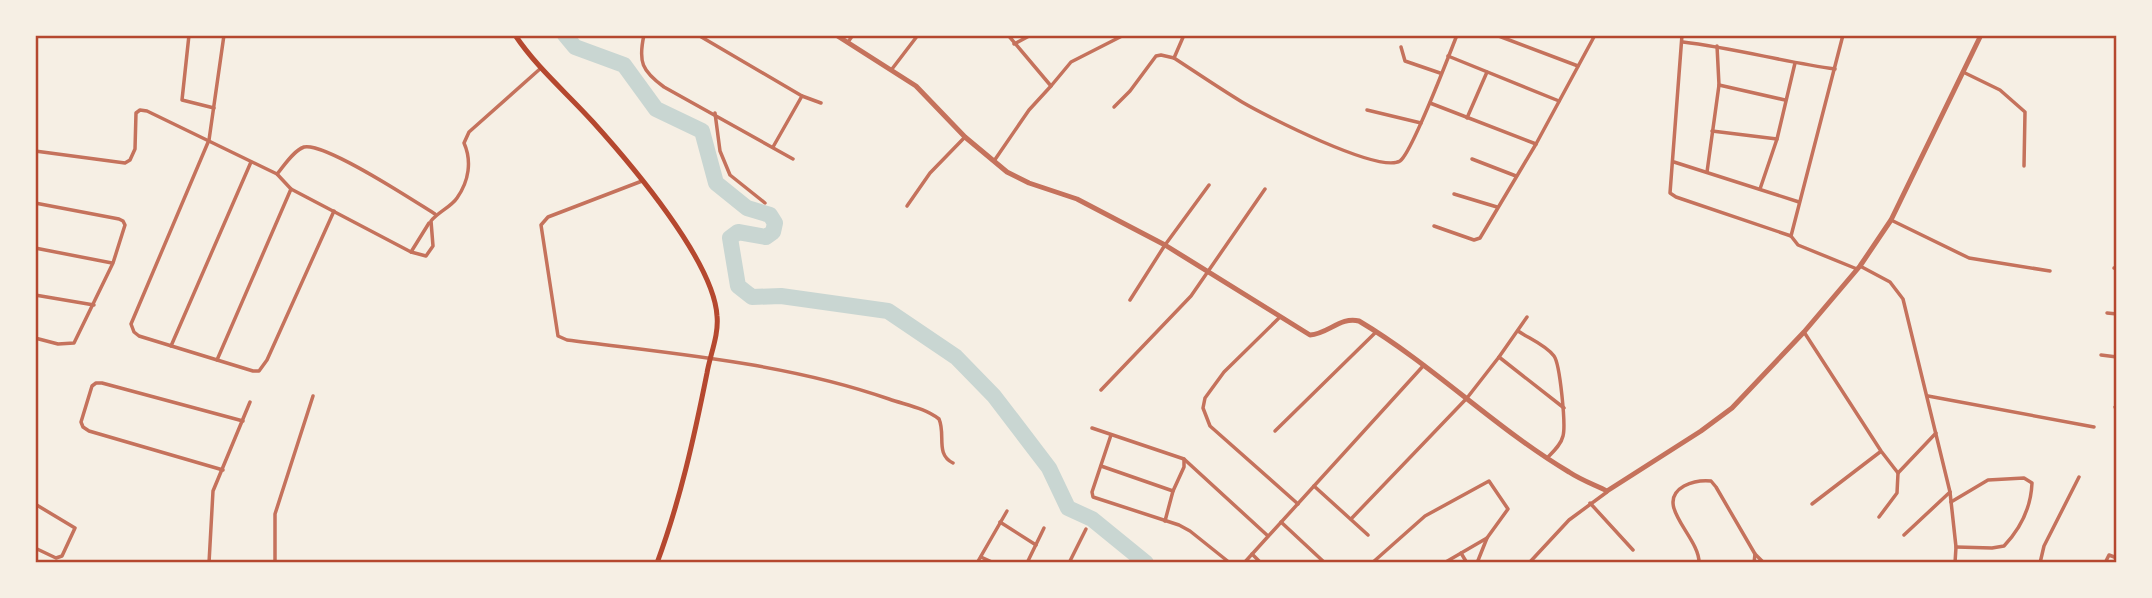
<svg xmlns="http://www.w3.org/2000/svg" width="2152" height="598" viewBox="0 0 2152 598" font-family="'Libre Baskerville',serif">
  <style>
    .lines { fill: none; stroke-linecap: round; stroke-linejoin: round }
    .river { stroke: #c9d6d2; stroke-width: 16 }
    .minor { stroke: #c5725c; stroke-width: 3.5 }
    .tertiary { stroke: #c5725c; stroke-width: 5 }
    .secondary { stroke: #b5482f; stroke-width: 5 }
    .neatline { fill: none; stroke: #b5482f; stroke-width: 2.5 }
  </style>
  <rect width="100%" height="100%" fill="#f6efe4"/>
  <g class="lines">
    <polyline class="river" points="565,35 575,47 624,65 656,109 702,131 716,183 747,208 770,215 775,223 773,232 766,237 738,232 730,238 738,286 752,297 781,296 888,311 956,357 994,396 1049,468 1068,508 1092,519 1146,563"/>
    <g class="minor">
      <polyline points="189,35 182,100 214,108"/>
      <polyline points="224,35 209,140 131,324 134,332 139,336 253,371 259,371 267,360 334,211"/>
      <polyline points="590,35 643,36"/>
      <path d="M644,35C638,62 642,71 664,87L793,159"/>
      <polyline points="698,35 802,96 821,103"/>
      <polyline points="1496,35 1578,66"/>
      <polyline points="1682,35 1670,193 1676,197 1791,236 1798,245 1857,269"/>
      <polyline points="848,42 853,35"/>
      <path d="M1683,42C1734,48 1784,62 1835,69"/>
      <polyline points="1014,44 1031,35"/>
      <polyline points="1401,47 1405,61 1440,73"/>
      <polyline points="1448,56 1559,101"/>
      <path d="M1174,58C1197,73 1219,88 1242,102C1264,115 1379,174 1400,161C1412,153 1449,55 1457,35"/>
      <polyline points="892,69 918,35"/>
      <polyline points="1963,72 2000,90 2025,112 2024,166"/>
      <polyline points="1719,85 1785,100"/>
      <polyline points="1051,86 1071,62 1124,35"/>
      <polyline points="1430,103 1536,144"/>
      <polyline points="1114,107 1130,91 1156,56 1161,55 1174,58 1184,35"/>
      <polyline points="1367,110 1421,123"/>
      <polyline points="715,113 720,151 730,175 765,203"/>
      <polyline points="1467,118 1487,72"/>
      <polyline points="1712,131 1777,139"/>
      <polyline points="773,147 802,96"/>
      <path d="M35,151L125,163L130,160L135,149L136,113L140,110L147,111L277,174L291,189L411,252L426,256L433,246L431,221C438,212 451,207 457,198C469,181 472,161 464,143L469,132L541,68"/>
      <polyline points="1472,159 1516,176"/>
      <polyline points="994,161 1029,110 1051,86 1008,35"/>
      <polyline points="1674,162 1799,202"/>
      <polyline points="1707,172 1719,85 1717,46"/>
      <path d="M277,174C284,166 293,151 304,147C325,142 414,201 435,214"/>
      <path d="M642,181L548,217L541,225L558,336L567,340C675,354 786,363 889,399C906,405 925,408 939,419C946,435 935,454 953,463"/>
      <polyline points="1760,189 1777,139 1795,63"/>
      <polyline points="1454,194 1497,207"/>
      <polyline points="35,203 119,219 123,221 125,225 113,263 74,343 58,344 35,338"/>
      <polyline points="907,206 930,173 965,137"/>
      <polyline points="1891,220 1969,258 2050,271"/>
      <polyline points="1434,226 1474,240 1480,238 1536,144 1595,35"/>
      <polyline points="1791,236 1843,35"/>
      <polyline points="35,248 112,263"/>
      <polyline points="411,252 429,223"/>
      <polyline points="1860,266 1890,282 1903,299 1950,492 1956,547 1955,563"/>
      <polyline points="2114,268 2117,269"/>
      <polyline points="35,295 94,305"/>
      <polyline points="1130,300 1165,245 1209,185"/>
      <polyline points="2107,313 2117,314"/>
      <polyline points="1280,317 1224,372 1205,398 1203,408 1210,426 1298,504"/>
      <path d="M1518,331C1528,338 1546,345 1554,356C1560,364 1566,425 1563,436C1561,445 1553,452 1547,458"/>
      <polyline points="1804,332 1881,451 1898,473 1936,433"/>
      <polyline points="171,346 251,162"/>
      <polyline points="2101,355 2117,357"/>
      <polyline points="1499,357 1527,317"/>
      <polyline points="217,360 291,189"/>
      <polyline points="1101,390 1191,296 1265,189"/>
      <polyline points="1928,396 2094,427"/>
      <polyline points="2117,406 2115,407 2117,411"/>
      <polyline points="1092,428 1184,459 1268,536"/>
      <polyline points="1275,431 1376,332"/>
      <polyline points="1111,435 1092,492 1093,497 1179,525 1190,531 1230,563"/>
      <polyline points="1101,466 1173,491"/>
      <polyline points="223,470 89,431 83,427 81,422 92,386 96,383 102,383 243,421"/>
      <polyline points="1314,486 1368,535"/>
      <path d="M1951,502L1988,480L2024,478L2032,483C2031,508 2021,528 2004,546L1992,548L1956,547"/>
      <polyline points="1590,503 1633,550"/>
      <polyline points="35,504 75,528 62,556 56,558 35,548"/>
      <polyline points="1812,504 1880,452"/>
      <polyline points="1879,517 1897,493 1898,473"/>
      <polyline points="1351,519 1467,398 1499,357 1564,408"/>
      <polyline points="1165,521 1173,491 1184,467 1184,459"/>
      <polyline points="1000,522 1036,545"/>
      <polyline points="1281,522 1325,563"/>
      <polyline points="1904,535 1950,492"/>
      <polyline points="1461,553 1467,563"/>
      <polyline points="1252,554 1261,563"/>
      <polyline points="981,557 994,563"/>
      <polyline points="209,563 213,491 250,402"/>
      <polyline points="275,563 275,514 313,396"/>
      <polyline points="977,563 1007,511"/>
      <polyline points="1027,563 1044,528"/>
      <polyline points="1069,563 1086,529"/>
      <polyline points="1244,563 1424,365"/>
      <polyline points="1372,563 1425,516 1489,481 1508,509 1487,538 1477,563"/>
      <polyline points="1444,563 1487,538"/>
      <polyline points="1529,563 1569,520 1607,492"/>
      <path d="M1699,563C1700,537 1652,504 1684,486C1692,482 1702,480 1711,481L1716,487L1755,554L1764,563"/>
      <polyline points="1754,563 1755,554"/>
      <polyline points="2040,563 2044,546 2079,477"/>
      <polyline points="2105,563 2109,555 2117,558"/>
    </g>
    <path class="tertiary" d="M836,35L916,86L965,137L1007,172L1029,183L1077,199L1165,245L1310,335C1328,334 1341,316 1359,321C1433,365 1495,428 1569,472C1581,480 1595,485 1607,491L1701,431L1732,408L1804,332L1860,266L1891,220L1981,35"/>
    <path class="secondary" d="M515,35C537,68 567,93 593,122C630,163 714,261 717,316C719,335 710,355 707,373C694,438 680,501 657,563"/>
  </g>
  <rect width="2152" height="598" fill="none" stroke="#f6efe4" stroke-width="74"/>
  <rect x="37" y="37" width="2078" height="524" class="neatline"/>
</svg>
